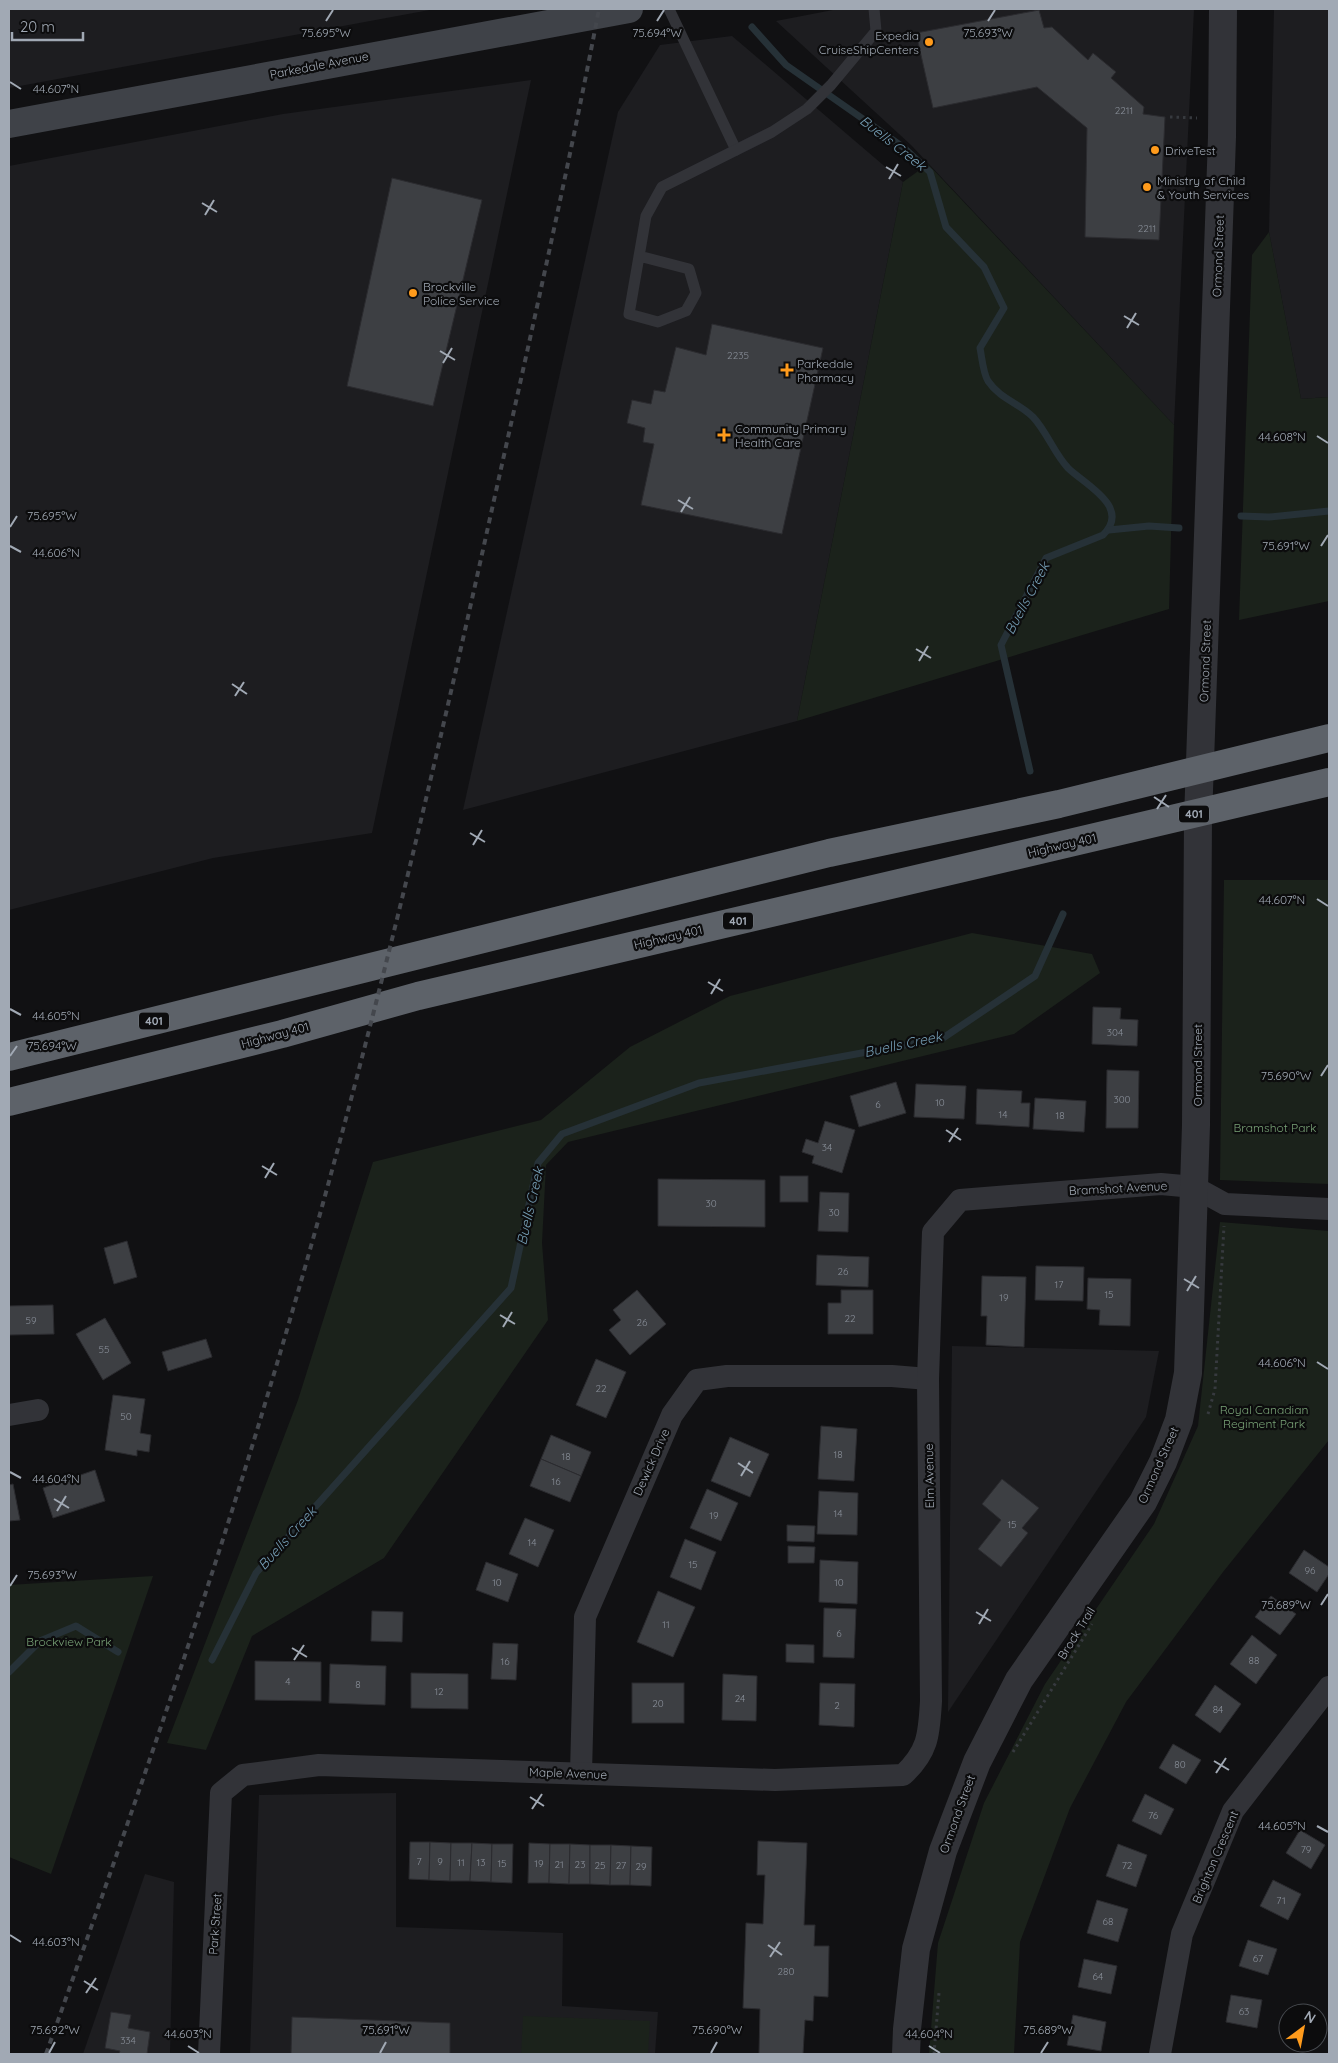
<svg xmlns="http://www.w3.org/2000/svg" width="1338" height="2063" viewBox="0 0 1338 2063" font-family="Quicksand,sans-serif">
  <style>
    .built { fill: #1d1d20 }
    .green { fill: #1b221b }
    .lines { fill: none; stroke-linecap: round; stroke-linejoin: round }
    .stream { stroke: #263137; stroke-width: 7 }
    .building { fill: #3d3f43; stroke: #2b2b2f }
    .path { stroke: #373a3f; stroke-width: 3; stroke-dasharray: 2.5 4; stroke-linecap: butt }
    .service { stroke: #323338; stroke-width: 11 }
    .minor { stroke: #323338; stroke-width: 22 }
    .tertiary { stroke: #323338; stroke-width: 28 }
    .secondary { stroke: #3f4248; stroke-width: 28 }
    .motorway { stroke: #5d6269; stroke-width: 28 }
    .rail { stroke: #44474d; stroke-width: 4; stroke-dasharray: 6 5; stroke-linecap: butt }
    .ticks { fill: none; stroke: #a1a9b4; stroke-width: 2 }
    .poi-dot { fill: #ff9b1c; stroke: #0c0c0d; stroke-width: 2 }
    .labels { text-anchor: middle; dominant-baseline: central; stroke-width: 4.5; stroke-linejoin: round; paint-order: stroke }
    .number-label { font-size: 10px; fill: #888e98 }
    .shield { fill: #0c0c0d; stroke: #747a82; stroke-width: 1 }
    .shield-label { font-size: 11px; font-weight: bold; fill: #a1a9b4 }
    .poi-label { font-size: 12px; fill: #a1a9b4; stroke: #0c0c0d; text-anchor: start }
    .street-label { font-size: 12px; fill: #a1a9b4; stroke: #0c0c0d }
    .park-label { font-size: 12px; fill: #78a176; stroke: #0c0c0d }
    .water-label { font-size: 14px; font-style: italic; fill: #749cb3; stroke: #0c0c0d }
    .ticks-label { font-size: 12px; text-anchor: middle; fill: #a1a9b4; stroke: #0c0c0d; stroke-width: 4.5; stroke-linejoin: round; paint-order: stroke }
  </style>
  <rect width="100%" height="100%" fill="#111113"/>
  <g class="built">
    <polygon points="9,9 435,9 9,88"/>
    <polygon points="838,9 1194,9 1174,425 911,145 776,21"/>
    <polygon points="1274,9 1329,9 1329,397 1301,399 1269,232"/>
    <polygon points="732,36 903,182 797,721 463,810 618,112 660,45"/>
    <polygon points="531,80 372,833 213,858 9,910 9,166 283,114"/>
    <polygon points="952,1346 1159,1351 1146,1417 948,1712"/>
    <polygon points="396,1793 396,1927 563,1933 562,2006 658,2012 655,2054 250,2054 259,1795"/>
    <polygon points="145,1874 174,1882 170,2054 83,2054"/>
  </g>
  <g class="green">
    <polygon points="928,164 1174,425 1169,609 797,721 903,182"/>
    <polygon points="1269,232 1301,399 1329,397 1329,601 1239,620 1252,255"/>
    <polygon points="1224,880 1329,880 1329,1184 1220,1180"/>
    <polygon points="972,933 1092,954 1100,973 1014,1034 568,1142 546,1165 542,1243 548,1320 384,1558 252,1636 206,1750 167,1743 298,1400 373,1162 541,1120 630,1047 730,996"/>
    <polygon points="1220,1222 1329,1231 1329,1440 1223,1572 1126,1702 1070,1808 1020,1942 1014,2054 929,2054 938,1943 984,1803 1045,1684 1154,1524 1198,1426"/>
    <polygon points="153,1576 51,1874 9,1857 9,1585"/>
    <polygon points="523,2016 650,2021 648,2054 521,2054"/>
  </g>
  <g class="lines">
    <g class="stream">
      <path d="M752,27L786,65L903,147L930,172L946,227L984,267L1004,308L980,348C982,358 983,373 988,381C1000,399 1019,403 1033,417C1047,432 1054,453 1068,468C1084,484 1132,507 1103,535L1046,558L1001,645L1030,771"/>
      <polyline points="1241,516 1269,517 1329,511"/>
      <polyline points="1109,530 1149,526 1179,528"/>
      <polyline points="212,1660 256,1573 511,1288 538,1163 562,1134 699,1083 943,1038 1035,976 1063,914"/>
      <polyline points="9,1672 40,1641 76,1626 118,1652"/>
    </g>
  </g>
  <g class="building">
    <polygon points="1039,10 1044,28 1052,27 1088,60 1093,53 1116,72 1111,78 1144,107 1143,114 1165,117 1159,240 1085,237 1087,128 1037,87 933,108 916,33"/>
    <polygon points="392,178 482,200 433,406 347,386"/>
    <polygon points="712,324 823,348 782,534 641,505 654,444 643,442 645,428 627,423 632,400 651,404 654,390 665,392 676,347 706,355"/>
    <polygon points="1093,1007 1121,1008 1120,1019 1138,1020 1137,1046 1092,1044"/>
    <polygon points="1107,1070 1139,1071 1138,1128 1106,1128"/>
    <polygon points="896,1082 906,1113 859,1127 850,1096"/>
    <polygon points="916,1084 966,1086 964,1119 914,1117"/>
    <polygon points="977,1089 1022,1091 1021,1103 1030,1103 1029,1127 976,1124"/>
    <polygon points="1035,1098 1086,1101 1084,1132 1033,1129"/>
    <polygon points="825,1121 855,1130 842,1173 812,1163 814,1156 802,1152 806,1139 818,1143"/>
    <rect x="780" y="1176" width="28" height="26"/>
    <polygon points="658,1179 765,1180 765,1227 658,1226"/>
    <polygon points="820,1192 849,1193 848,1232 818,1231"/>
    <polygon points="127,1241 137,1277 114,1284 104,1248"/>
    <polygon points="817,1255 869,1257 868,1287 816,1285"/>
    <polygon points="1036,1266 1084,1267 1083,1301 1035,1300"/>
    <polygon points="982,1276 1026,1277 1024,1347 986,1345 987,1316 981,1316"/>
    <polygon points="1088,1278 1131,1279 1130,1326 1099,1325 1100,1310 1087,1309"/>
    <polygon points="637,1290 666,1324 630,1355 609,1330 621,1320 613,1310"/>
    <polygon points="841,1290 873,1290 873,1334 828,1334 828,1303 841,1303"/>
    <polygon points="53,1305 54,1334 9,1335 9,1306"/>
    <polygon points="105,1318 131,1363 103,1380 76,1334"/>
    <polygon points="206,1339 212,1357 168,1371 162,1352"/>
    <polygon points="596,1359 626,1372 606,1418 576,1405"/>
    <polygon points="113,1395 145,1399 140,1433 151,1435 149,1452 137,1450 137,1456 105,1450"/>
    <polygon points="821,1426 857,1429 854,1481 818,1479"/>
    <polygon points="551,1435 591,1452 581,1476 541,1459"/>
    <polygon points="730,1437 769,1454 750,1497 711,1481"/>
    <polygon points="541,1459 581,1476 570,1502 530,1486"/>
    <polygon points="95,1470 105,1501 53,1518 43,1488"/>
    <polygon points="1002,1479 1039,1508 1022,1528 1028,1533 1001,1567 978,1549 1001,1520 982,1504"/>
    <polygon points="13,1484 20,1520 9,1521 9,1485"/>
    <polygon points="707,1489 738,1503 721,1541 690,1528"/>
    <polygon points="819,1491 858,1493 857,1535 817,1534"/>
    <polygon points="525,1518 554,1530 538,1567 509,1554"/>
    <polygon points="787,1525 815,1526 814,1542 787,1541"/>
    <polygon points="685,1539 716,1552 701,1590 670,1577"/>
    <polygon points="788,1546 815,1547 814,1563 788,1563"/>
    <polygon points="1304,1550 1329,1567 1329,1574 1317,1592 1289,1573"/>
    <polygon points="820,1560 858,1562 857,1604 819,1602"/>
    <polygon points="486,1562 518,1574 508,1602 476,1590"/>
    <polygon points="658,1591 695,1607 673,1657 637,1642"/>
    <polygon points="1271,1596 1296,1614 1280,1635 1255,1617"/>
    <polygon points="824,1608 856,1609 854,1658 823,1657"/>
    <polygon points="372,1611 403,1612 402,1642 371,1641"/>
    <polygon points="1252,1635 1277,1655 1256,1684 1230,1664"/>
    <polygon points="493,1643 518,1644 516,1680 491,1679"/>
    <polygon points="786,1644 814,1645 814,1663 786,1662"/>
    <polygon points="255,1661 321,1662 321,1701 255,1700"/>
    <polygon points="330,1664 386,1666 385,1705 329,1703"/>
    <polygon points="411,1673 468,1674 468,1709 411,1708"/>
    <polygon points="723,1674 757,1676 756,1721 722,1720"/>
    <rect x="632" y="1683" width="52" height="40"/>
    <polygon points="820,1683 855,1684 854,1727 819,1725"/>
    <polygon points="1215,1685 1241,1704 1220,1733 1195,1715"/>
    <polygon points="1173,1744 1201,1760 1186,1784 1159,1768"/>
    <polygon points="1145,1794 1174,1809 1161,1835 1132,1821"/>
    <polygon points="1300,1830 1325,1845 1311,1869 1286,1853"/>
    <polygon points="758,1841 807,1843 804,1925 815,1925 814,1946 829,1946 828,1997 814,1996 813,2021 805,2020 803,2054 753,2054 759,2054 760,2009 743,2008 746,1923 763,1924 765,1875 757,1875"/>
    <polygon points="410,1842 430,1842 429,1880 409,1879"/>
    <polygon points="430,1842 451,1843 450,1881 429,1880"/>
    <polygon points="451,1843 472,1843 470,1881 450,1881"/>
    <polygon points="472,1843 492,1844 491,1882 470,1881"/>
    <polygon points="529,1843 550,1844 549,1883 528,1883"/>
    <polygon points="492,1844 513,1844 512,1883 491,1882"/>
    <polygon points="550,1844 570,1844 569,1884 549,1883"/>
    <polygon points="570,1844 590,1845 590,1884 569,1884"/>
    <polygon points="1118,1844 1147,1855 1136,1887 1106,1876"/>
    <polygon points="590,1845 611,1845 610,1885 590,1884"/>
    <polygon points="611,1845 631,1846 630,1885 610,1885"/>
    <polygon points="631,1846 652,1847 651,1886 630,1885"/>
    <polygon points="1273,1880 1301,1894 1288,1920 1260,1906"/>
    <polygon points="1097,1900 1128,1909 1118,1942 1087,1933"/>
    <polygon points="1248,1940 1277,1949 1268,1975 1239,1966"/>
    <polygon points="1084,1959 1117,1966 1111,1994 1078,1987"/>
    <polygon points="1231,1995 1262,2000 1257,2028 1226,2022"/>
    <polygon points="111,2012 131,2015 128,2028 150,2032 147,2054 119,2054 120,2051 105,2048"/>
    <polygon points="1073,2015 1106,2022 1101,2051 1067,2045"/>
    <polygon points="292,2017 450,2023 450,2054 291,2054"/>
  </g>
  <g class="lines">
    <g class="path">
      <polyline points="1170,117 1197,118"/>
      <polyline points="1208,1414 1215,1389 1224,1226"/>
      <polyline points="1013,1752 1092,1624"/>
      <polyline points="934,2054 939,1993"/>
    </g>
    <g class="service">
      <polyline points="669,9 736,150"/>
      <polyline points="639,256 689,269 696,293 686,311 658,322 629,314 646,216 662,187 772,132 807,109 831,85 876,31 874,9"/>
    </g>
    <g class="minor">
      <polyline points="9,1415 38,1410"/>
      <polyline points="581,1773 585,1617 672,1415 697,1380 727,1376 892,1376 928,1379"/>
      <path d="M209,2054L221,1793L243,1775L319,1765L775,1780L903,1775C929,1751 929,1733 931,1701L928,1379L933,1232L960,1200L1161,1184L1194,1187L1225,1204L1329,1209"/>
      <polyline points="1160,2054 1182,1934 1233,1811 1329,1687"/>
    </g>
    <polyline class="tertiary" points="906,2054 907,2029 916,1949 943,1851 977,1762 1019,1680 1143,1502 1163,1462 1179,1420 1188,1373 1196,1125 1198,819 1222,137 1223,9"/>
    <polyline class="secondary" points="9,124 629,9"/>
    <g class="motorway">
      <polyline points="9,1057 829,853 1059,804 1329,738"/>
      <polyline points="9,1102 282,1034 418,996 1329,782"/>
    </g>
    <path class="rail" d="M46,2054C125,1833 203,1612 270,1387C357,1098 427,804 492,509C529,343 567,176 599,9"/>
  </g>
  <path class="ticks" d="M326,21L333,10M657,21L664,10M988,21L995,10M10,82L21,89M886,167L901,176M889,179L898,164M202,203L217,212M205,215L214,200M1124,316L1139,325M1127,328L1136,313M440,351L455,360M443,363L452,348M1317,436L1328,443M678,500L693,509M681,512L690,497M10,527L17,516M10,546L21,552M1321,546L1328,535M916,649L931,658M919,661L928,646M232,684L247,694M235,696L244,682M1154,797L1169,807M1157,809L1166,795M470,833L485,842M473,845L482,830M1317,899L1328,906M708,982L723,991M711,994L720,979M10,1009L21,1015M10,1056L17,1046M1321,1076L1328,1065M946,1130L961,1140M949,1142L958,1128M262,1166L277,1175M265,1178L274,1163M1184,1279L1199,1288M1187,1291L1196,1276M500,1315L515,1324M503,1327L512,1312M1317,1362L1328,1369M738,1463L753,1473M10,1472L21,1478M741,1476L750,1461M54,1499L69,1508M57,1511L66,1496M10,1586L17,1575M1321,1605L1328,1594M976,1612L991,1621M979,1624L988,1609M292,1648L307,1657M294,1660L304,1645M1214,1761L1229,1770M1216,1773L1226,1758M530,1797L544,1806M532,1809L542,1794M1317,1826L1328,1832M10,1935L21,1942M768,1945L782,1955M770,1957L780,1942M84,1981L98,1990M86,1993L96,1978M188,2046L199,2053M929,2046L940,2053M49,2053L55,2042M380,2053L386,2042M711,2053L717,2042M1041,2053L1048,2042"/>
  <g class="poi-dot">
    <circle cx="929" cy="42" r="5"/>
    <circle cx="1155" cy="150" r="5"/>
    <circle cx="1147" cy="187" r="5"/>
    <circle cx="413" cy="293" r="5"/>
    <path d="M784.5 362.5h5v5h5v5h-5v5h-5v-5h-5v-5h5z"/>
    <path d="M721.5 427.5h5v5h5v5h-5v5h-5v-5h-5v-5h5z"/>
  </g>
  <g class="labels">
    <g class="number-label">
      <text x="1124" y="110">2211</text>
      <text x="1147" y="228">2211</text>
      <text x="738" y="355">2235</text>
      <text x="1115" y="1032">304</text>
      <text x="1122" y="1099">300</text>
      <text x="940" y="1102">10</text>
      <text x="878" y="1104">6</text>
      <text x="1003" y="1114">14</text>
      <text x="1060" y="1115">18</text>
      <text x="827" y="1147">34</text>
      <text x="711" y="1203">30</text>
      <text x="834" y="1212">30</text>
      <text x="843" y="1271">26</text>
      <text x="1059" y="1284">17</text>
      <text x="1109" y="1294">15</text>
      <text x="1004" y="1297">19</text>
      <text x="850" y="1318">22</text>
      <text x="31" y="1320">59</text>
      <text x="642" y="1322">26</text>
      <text x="104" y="1349">55</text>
      <text x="601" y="1388">22</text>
      <text x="126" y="1416">50</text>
      <text x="838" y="1454">18</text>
      <text x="566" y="1456">18</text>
      <text x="556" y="1481">16</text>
      <text x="838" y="1513">14</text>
      <text x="714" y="1515">19</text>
      <text x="1012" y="1524">15</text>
      <text x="532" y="1542">14</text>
      <text x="693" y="1564">15</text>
      <text x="1310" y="1570">96</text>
      <text x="497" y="1582">10</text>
      <text x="839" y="1582">10</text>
      <text x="666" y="1624">11</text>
      <text x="839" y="1633">6</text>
      <text x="1254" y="1660">88</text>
      <text x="505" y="1661">16</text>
      <text x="288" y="1681">4</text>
      <text x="358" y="1684">8</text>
      <text x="439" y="1691">12</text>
      <text x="740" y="1698">24</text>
      <text x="658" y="1703">20</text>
      <text x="837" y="1705">2</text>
      <text x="1218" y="1709">84</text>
      <text x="1180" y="1764">80</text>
      <text x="1153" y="1815">76</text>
      <text x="1306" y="1849">79</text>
      <text x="419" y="1861">7</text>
      <text x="440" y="1861">9</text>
      <text x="461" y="1862">11</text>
      <text x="481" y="1862">13</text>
      <text x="502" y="1863">15</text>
      <text x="539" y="1863">19</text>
      <text x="559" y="1864">21</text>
      <text x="580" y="1864">23</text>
      <text x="600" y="1865">25</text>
      <text x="621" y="1865">27</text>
      <text x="1127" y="1865">72</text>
      <text x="641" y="1866">29</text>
      <text x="1281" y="1900">71</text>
      <text x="1108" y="1921">68</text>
      <text x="1258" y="1958">67</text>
      <text x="786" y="1971">280</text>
      <text x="1098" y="1976">64</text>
      <text x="1244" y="2011">63</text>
      <text x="128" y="2040">334</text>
    </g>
    <g class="shield">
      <rect x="1179" y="805.5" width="30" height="17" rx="4"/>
      <rect x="723" y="912.5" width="30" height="17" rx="4"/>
      <rect x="139" y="1012.5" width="30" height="17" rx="4"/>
    </g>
    <g class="shield-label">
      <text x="1194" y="814">401</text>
      <text x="738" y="921">401</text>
      <text x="154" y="1021">401</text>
    </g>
    <g class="poi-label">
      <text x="919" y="35" text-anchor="end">Expedia<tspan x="919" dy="14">CruiseShipCenters</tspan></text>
      <text x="1165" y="150">DriveTest</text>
      <text x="1157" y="180">Ministry of Child<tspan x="1157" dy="14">&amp; Youth Services</tspan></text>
      <text x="423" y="286">Brockville<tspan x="423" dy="14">Police Service</tspan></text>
      <text x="797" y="363">Parkedale<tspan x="797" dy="14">Pharmacy</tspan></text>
      <text x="735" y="428">Community Primary<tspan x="735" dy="14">Health Care</tspan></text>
    </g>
    <g class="street-label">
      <text transform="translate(319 65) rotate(-11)">Parkedale Avenue</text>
      <text transform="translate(1218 256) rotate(-88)">Ormond Street</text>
      <text transform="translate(1205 661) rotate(-88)">Ormond Street</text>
      <text transform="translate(1062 845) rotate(-13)">Highway 401</text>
      <text transform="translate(668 937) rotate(-13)">Highway 401</text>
      <text transform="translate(275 1035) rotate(-15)">Highway 401</text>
      <text transform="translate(1197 1065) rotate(-90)">Ormond Street</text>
      <text transform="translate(1118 1188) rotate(-3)">Bramshot Avenue</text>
      <text transform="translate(651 1462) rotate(-66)">Dewick Drive</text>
      <text transform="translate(1158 1465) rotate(-66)">Ormond Street</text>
      <text transform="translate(929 1476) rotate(-91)">Elm Avenue</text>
      <text transform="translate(1076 1633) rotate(-58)">Brock Trail</text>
      <text transform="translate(568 1773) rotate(2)">Maple Avenue</text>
      <text transform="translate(957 1814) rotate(-70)">Ormond Street</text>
      <text transform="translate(1215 1857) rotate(-67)">Brighton Crescent</text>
      <text transform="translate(215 1924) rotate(-86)">Park Street</text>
    </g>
    <g class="park-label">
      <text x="1275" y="1127">Bramshot Park</text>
      <text x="1264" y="1409">Royal Canadian<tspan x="1264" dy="14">Regiment Park</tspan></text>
      <text x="69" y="1641">Brockview Park</text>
    </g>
    <g class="water-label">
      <text transform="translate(893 143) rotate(38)">Buells Creek</text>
      <text transform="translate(1027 598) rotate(-62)">Buells Creek</text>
      <text transform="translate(903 1044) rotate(-12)">Buells Creek</text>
      <text transform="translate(530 1206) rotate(-77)">Buells Creek</text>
      <text transform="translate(287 1538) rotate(-48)">Buells Creek</text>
    </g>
  </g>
  <g class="ticks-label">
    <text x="326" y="37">75.695°W</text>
    <text x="657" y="37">75.694°W</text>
    <text x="988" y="37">75.693°W</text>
    <text x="56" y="93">44.607°N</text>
    <text x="1282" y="441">44.608°N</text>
    <text x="52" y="520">75.695°W</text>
    <text x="1286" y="550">75.691°W</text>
    <text x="56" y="557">44.606°N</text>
    <text x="1282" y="904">44.607°N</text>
    <text x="56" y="1020">44.605°N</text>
    <text x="52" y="1050">75.694°W</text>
    <text x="1286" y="1080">75.690°W</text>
    <text x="1282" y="1367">44.606°N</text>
    <text x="56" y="1483">44.604°N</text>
    <text x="52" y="1579">75.693°W</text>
    <text x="1286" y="1609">75.689°W</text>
    <text x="1282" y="1830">44.605°N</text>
    <text x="56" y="1946">44.603°N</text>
    <text x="55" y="2034">75.692°W</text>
    <text x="386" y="2034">75.691°W</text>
    <text x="717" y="2034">75.690°W</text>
    <text x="1048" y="2034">75.689°W</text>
    <text x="188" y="2038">44.603°N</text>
    <text x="929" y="2038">44.604°N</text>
  </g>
  <rect width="1338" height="2063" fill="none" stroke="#a1a9b4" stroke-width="20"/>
  <g transform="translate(1303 2028) rotate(32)"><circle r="24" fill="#0c0c0d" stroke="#484b50"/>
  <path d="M0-4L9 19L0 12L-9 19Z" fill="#ff9b1c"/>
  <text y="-8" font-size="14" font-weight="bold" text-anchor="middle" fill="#a1a9b4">N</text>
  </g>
  <path d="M12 32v8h71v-8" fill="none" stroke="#a1a9b4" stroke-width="2.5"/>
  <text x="20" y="32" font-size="15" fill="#a1a9b4" stroke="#0c0c0d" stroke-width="4" paint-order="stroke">20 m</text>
</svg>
